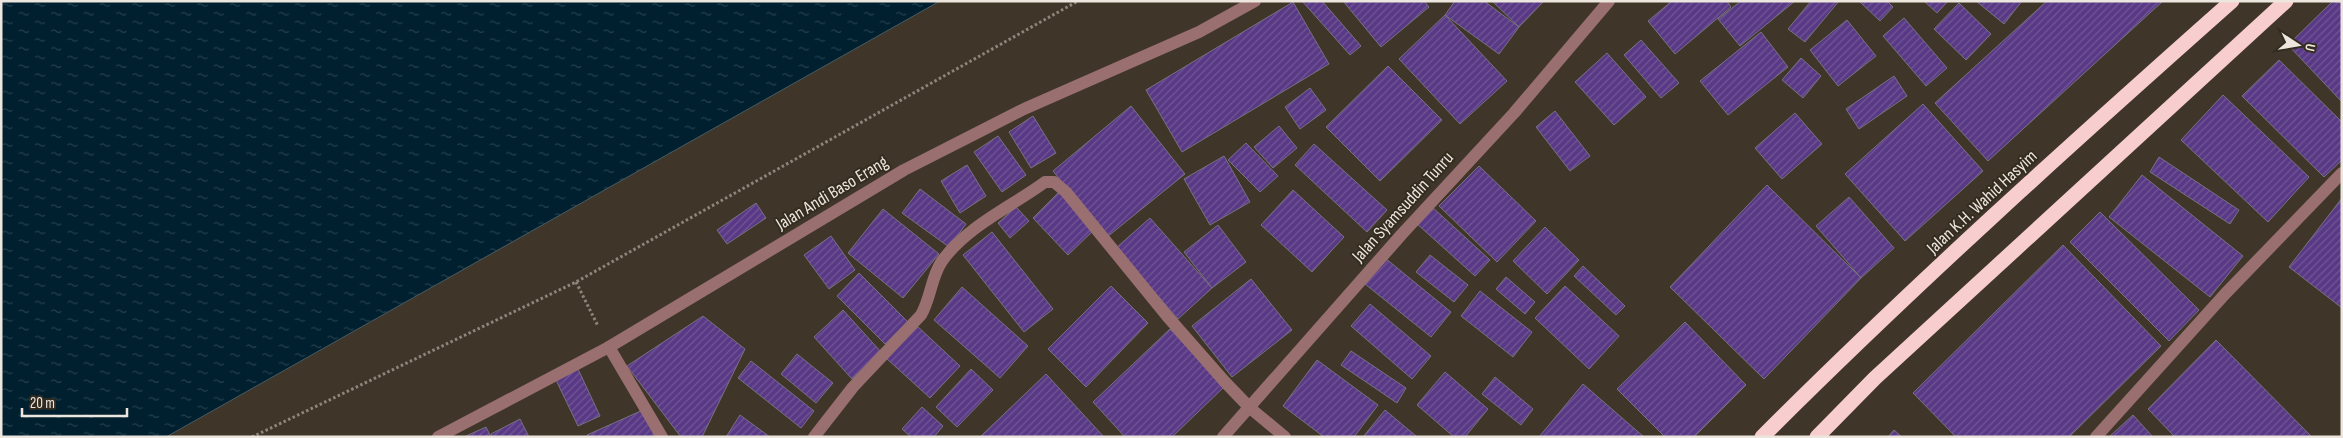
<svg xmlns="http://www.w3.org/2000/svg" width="2343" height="438" viewBox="0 0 2343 438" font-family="'Sofia Sans Condensed',sans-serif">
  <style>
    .water { fill: url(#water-ripples); stroke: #475b64 }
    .building { fill: url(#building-hatch); stroke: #777181 }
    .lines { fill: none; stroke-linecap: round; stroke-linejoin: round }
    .path { stroke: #8e867b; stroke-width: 3; stroke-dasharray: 2.5 2.5; stroke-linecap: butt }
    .minor { stroke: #9a6f6f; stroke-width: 12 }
    .highway { stroke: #f8cdcd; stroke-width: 15 }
    .labels { text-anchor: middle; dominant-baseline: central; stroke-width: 4; stroke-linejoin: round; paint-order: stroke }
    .street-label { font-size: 18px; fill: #ece6de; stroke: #352c20 }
  </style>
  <defs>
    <pattern id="water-ripples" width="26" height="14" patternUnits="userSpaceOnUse" patternTransform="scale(1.25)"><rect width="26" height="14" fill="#00202f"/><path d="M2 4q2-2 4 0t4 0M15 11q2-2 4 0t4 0" fill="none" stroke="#25404d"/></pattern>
    <pattern id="building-hatch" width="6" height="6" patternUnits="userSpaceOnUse" patternTransform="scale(1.25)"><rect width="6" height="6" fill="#593985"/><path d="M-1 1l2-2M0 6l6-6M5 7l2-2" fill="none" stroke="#715696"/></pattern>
  </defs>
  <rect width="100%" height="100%" fill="#3f3629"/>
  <polygon class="water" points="1,1 940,1 166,437 1,437"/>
  <g class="building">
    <polygon points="1302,1 1322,1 1361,46 1350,55"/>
    <polygon points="1343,1 1424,1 1429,7 1381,47"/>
    <polygon points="1455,1 1484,1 1519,27 1499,54 1445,15"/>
    <polygon points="1492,1 1544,1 1519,27"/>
    <polygon points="1672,1 1727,1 1731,7 1675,54 1648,21"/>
    <polygon points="1741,1 1795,1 1740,46 1718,19"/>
    <polygon points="1811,1 1839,1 1805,42 1788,29"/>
    <polygon points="1859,1 1887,1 1893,7 1880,21"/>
    <polygon points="1924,1 1948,1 1937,13"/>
    <polygon points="1976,1 2022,1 2004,24"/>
    <polygon points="2047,1 2163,1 1988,161 1935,103"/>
    <polygon points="2333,1 2342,3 2342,102 2288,45"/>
    <polygon points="1293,2 1329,64 1182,152 1146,90"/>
    <polygon points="1959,3 1991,34 1966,60 1934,29"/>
    <polygon points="1445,15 1507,81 1460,124 1399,59"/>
    <polygon points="1904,18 1947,68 1926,86 1883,36"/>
    <polygon points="1847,20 1876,56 1838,86 1810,50"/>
    <polygon points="1761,32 1788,67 1728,115 1700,81"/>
    <polygon points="1641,40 1679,83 1661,98 1624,55"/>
    <polygon points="1607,53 1646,97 1614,125 1575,82"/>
    <polygon points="1801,58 1821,76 1803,98 1782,80"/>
    <polygon points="2279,60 2342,122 2342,160 2324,177 2242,96"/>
    <polygon points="1388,66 1442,120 1380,181 1326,127"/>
    <polygon points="1894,76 1907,96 1859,129 1846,109"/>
    <polygon points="1310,88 1326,110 1300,129 1285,107"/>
    <polygon points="2223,95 2309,177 2268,222 2181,140"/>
    <polygon points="1923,104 1983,171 1905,241 1845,174"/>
    <polygon points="1131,106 1185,174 1107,237 1053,171"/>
    <polygon points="1555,111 1590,156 1570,171 1536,127"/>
    <polygon points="1795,113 1822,144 1782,179 1755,148"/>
    <polygon points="1033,116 1056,153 1031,168 1009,132"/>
    <polygon points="1279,126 1297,148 1273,168 1254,147"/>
    <polygon points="998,136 1026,175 1002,192 974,152"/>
    <polygon points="1246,143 1278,176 1260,192 1228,160"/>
    <polygon points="1314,144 1387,210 1367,232 1295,165"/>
    <polygon points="1224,156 1250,202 1210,225 1184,179"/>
    <polygon points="2159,157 2239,210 2230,224 2150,172"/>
    <polygon points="967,165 986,196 960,213 941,181"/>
    <polygon points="1479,166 1536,221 1497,262 1439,206"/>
    <polygon points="2142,175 2243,256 2210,297 2109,217"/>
    <polygon points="1767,185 1861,278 1764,379 1670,287"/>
    <polygon points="920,189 966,224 949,247 902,213"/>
    <polygon points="1293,190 1344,237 1312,272 1261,225"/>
    <polygon points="1060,191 1096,228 1068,255 1033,218"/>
    <polygon points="1849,197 1894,248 1861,278 1816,226"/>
    <polygon points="2342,198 2342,308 2289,267"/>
    <polygon points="756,203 766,218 727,244 717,230"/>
    <polygon points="1431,206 1490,260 1475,276 1416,223"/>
    <polygon points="1016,207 1029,221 1010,238 998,223"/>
    <polygon points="883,209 939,254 903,298 848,253"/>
    <polygon points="2100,212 2199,310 2169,341 2070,242"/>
    <polygon points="1150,218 1212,288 1178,319 1116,248"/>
    <polygon points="1218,225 1246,262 1212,288 1184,252"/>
    <polygon points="1545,227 1579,260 1547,294 1513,261"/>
    <polygon points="992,232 1053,309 1024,332 963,255"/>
    <polygon points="831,236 855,270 829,289 804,255"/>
    <polygon points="2063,245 2161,346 2069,437 1956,437 1913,393"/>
    <polygon points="1430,255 1468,285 1454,302 1416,272"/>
    <polygon points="1385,258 1451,312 1431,337 1365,284"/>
    <polygon points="1583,266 1625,306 1616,315 1574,276"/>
    <polygon points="859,273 908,322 885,344 837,296"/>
    <polygon points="1506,277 1535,302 1525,314 1496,289"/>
    <polygon points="1251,279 1292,330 1232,377 1192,326"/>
    <polygon points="1111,286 1148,323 1086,387 1048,349"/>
    <polygon points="1565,286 1619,336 1589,369 1535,318"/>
    <polygon points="962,287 1028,346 1000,378 934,320"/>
    <polygon points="1480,291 1532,332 1513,357 1461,316"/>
    <polygon points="1370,304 1431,356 1412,379 1351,326"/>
    <polygon points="843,310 881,352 852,379 814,337"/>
    <polygon points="703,316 745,349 702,437 681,437 627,366"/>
    <polygon points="1685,322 1746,385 1694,437 1665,437 1617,389"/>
    <polygon points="916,325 960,366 930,398 886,358"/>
    <polygon points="1170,329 1224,387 1172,437 1125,437 1093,402"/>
    <polygon points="2216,340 2312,437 2175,437 2148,409"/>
    <polygon points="1351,351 1406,388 1397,403 1341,365"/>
    <polygon points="797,354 833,383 816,403 781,374"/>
    <polygon points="1317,360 1378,405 1354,437 1324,437 1283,406"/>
    <polygon points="751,361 814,411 801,428 738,378"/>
    <polygon points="578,369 600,416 578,426 556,380"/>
    <polygon points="971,369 993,390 957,427 936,407"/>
    <polygon points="1445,372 1488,409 1465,437 1454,437 1417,405"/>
    <polygon points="1046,374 1104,437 980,437"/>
    <polygon points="1495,377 1533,409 1521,425 1482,394"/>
    <polygon points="1583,384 1644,437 1539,437"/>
    <polygon points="922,407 943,426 934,437 911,437 902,429"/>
    <polygon points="643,410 655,437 588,437 587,435"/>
    <polygon points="1385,410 1416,436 1415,437 1363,437"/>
    <polygon points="740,415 770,437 726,437"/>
    <polygon points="2133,415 2153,437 2109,437"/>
    <polygon points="520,419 529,437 492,437 491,434"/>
    <polygon points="486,427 491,437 466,437 466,436"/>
    <polygon points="1894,430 1902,437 1888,437"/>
  </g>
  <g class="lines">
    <g class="path">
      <polyline points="576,282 598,326"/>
      <polyline points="252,437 576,282 1078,1"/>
    </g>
    <g class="minor">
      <polyline points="609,347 662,437"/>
      <polyline points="438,437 609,347 904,170 1024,109 1199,32 1255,1"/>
      <path d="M814,437L853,387L921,315C931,298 931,277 942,261C967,226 1011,207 1045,182H1054L1066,192L1167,316L1225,382L1250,408L1285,437"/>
      <polyline points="1223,437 1402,234 1514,113 1609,1"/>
      <polyline points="2096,437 2225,294 2342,173"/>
    </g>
    <g class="highway">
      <path d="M1762,437C1913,286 2072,143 2232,1"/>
      <polyline points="1817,437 1875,378 2286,1"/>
    </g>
  </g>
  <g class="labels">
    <g class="street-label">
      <text transform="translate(832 193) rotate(-31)">Jalan Andi Baso Erang</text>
      <text transform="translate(1982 202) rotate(-43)">Jalan K.H. Wahid Hasyim</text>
      <text transform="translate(1403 207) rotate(-48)">Jalan Syamsuddin Tunru</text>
    </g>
  </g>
  <rect width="2343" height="438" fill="none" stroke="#ece6de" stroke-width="5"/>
  <g transform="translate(2298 45) rotate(102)" stroke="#352c20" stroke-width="4" paint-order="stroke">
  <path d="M0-4L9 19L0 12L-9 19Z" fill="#ece6de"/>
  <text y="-8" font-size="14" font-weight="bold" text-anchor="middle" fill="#ece6de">U</text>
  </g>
  <path d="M22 408v8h105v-8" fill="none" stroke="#ece6de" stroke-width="2.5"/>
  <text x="30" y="408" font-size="15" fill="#ece6de" stroke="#352c20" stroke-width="4" paint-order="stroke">20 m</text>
</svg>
